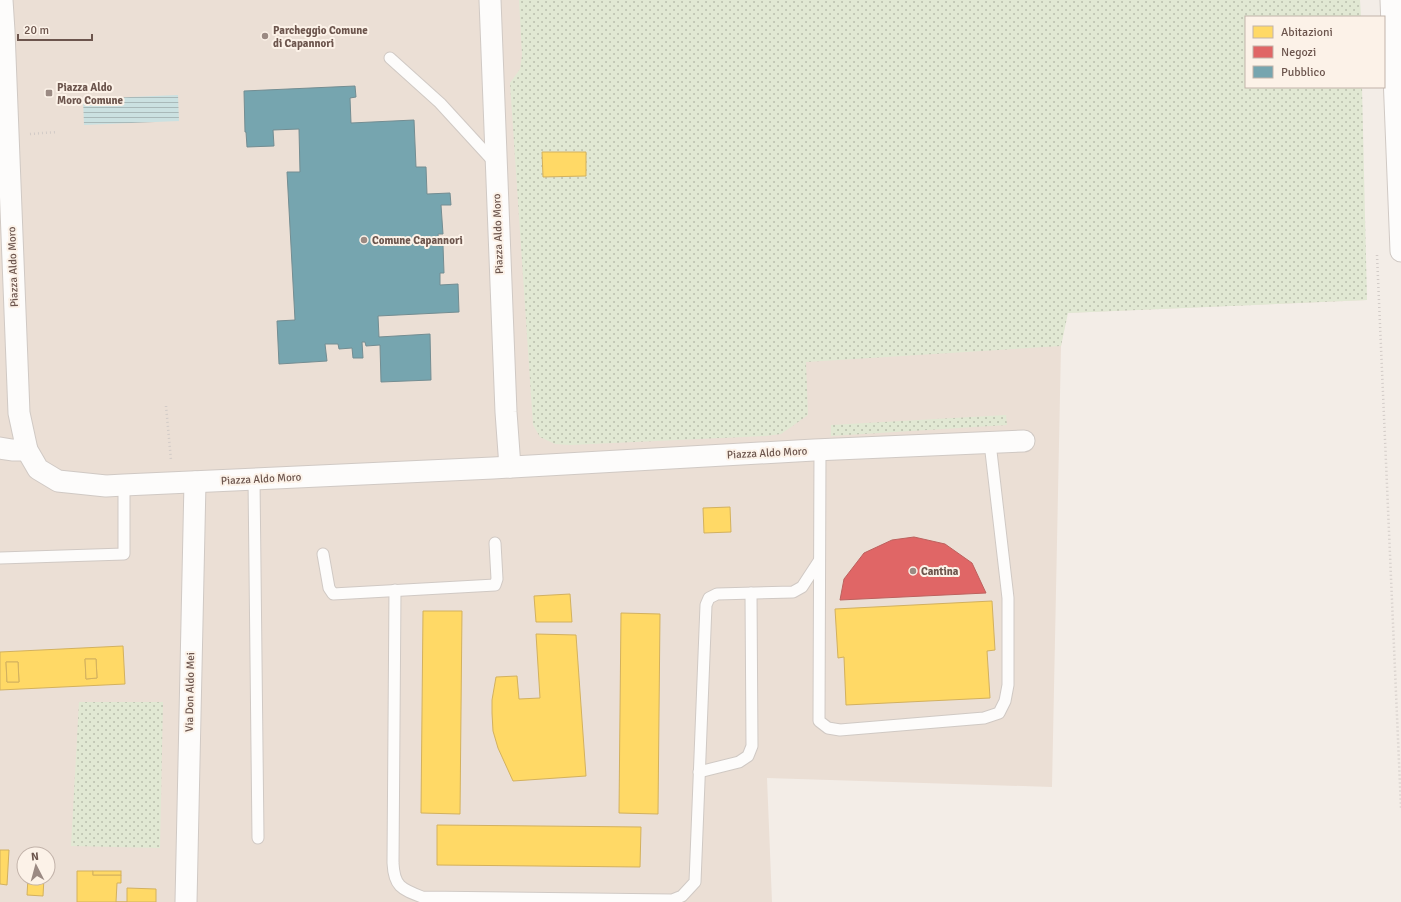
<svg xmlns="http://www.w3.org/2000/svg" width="1401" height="902" viewBox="0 0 1401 902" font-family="Signika,sans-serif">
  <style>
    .residential { fill: #ebdfd5; fill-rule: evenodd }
    .grass { fill: url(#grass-dots) }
    .water { fill: url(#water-rules) }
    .homes { fill: #ffd966; stroke: #d3b15e; fill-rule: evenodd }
    .shops { fill: #e06666; stroke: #bd615e }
    .public { fill: #76a5af; stroke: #738d92 }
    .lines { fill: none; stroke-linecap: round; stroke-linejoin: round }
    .lane-casing { stroke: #d0c9c4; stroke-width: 13 }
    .street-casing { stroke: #d0c9c4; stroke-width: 23 }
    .path { stroke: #d2cbc7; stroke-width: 2.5; stroke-dasharray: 1 3; stroke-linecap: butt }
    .lane { stroke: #fdfcfb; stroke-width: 11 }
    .street { stroke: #fdfcfb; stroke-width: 21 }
    .poi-dot { fill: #9b8a83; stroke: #fcf2e8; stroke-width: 1.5 }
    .labels { text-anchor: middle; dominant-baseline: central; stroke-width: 4; stroke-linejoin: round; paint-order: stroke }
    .poi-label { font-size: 11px; font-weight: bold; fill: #6c554d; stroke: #fcf2e8; text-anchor: start }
    .street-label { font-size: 11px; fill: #6c554d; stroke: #fcf2e8 }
  </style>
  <defs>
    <pattern id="grass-dots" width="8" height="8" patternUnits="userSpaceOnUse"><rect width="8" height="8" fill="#e1e8d3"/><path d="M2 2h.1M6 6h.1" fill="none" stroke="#babfad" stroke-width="1.8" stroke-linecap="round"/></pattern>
    <pattern id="water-rules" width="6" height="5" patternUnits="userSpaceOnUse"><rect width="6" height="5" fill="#cbe1e1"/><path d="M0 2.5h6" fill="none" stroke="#a9b9b9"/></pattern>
  </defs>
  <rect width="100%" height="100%" fill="#f3ede7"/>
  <path class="residential" d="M0,0H1356L1246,17V87L1367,300L1067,313L1061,346L1052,787L767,778L772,902H0ZM24,854H48V878H24Z"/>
  <g class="grass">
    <polygon points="519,0 1360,0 1361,17 1246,17 1246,87 1362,87 1367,300 1068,313 1061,346 806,362 808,415 781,434 766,436 570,445 555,444 540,437 533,425 510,83 520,69 522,55"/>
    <polygon points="1006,415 1007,425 831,436 831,425"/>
    <polygon points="79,702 163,702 160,848 71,846"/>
  </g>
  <polygon class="water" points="178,95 179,121 84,125 83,99"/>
  <g class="homes">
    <polygon points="542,152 586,152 586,176 543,177"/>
    <polygon points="730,507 731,532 704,533 703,508"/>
    <polygon points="570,594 572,622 536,622 534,596"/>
    <polygon points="992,601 995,650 987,651 990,698 846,705 844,657 838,658 835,609"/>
    <polygon points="423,611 462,611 460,814 421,813"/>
    <polygon points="621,613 660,614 658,814 619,813"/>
    <polygon points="536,634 576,635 586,776 513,781 498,748 493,731 492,713 492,700 496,677 517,676 519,699 540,698"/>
    <path d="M123,646L125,684L0,690V652ZM85,659H96L97,678L86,679ZM6,662H18L19,682H7Z"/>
    <polygon points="85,659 96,659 97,678 86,679"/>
    <polygon points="6,662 18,662 19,682 7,682"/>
    <polygon points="437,825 641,827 640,867 437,865"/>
    <polygon points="0,850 9,850 7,885 0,884"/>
    <polygon points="77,871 93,871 93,875 121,875 121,883 117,883 116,902 77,902"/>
    <rect x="93" y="871" width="28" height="4"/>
    <polygon points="28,878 44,878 43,896 27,895"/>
    <polygon points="127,888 156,889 156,902 116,902 127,902"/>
  </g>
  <polygon class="shops" points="914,537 945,544 972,563 986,593 840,600 844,579 864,553 892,540"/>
  <polygon class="public" points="355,86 356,97 350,98 351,123 414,120 416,167 426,167 427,194 450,193 451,205 441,205 443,234 438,234 439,246 443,245 444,273 440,273 440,285 458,284 459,312 378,316 379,337 430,334 431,380 381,382 380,345 366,346 365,342 362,342 363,358 353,358 352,348 339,349 338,344 325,344 327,361 279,364 277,321 295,320 287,172 300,172 299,129 273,130 274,146 247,147 246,132 245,132 244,91"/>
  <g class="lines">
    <defs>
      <g id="lane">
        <polyline points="390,58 440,103 495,163"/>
        <polyline points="820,450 819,721 828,728 840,730 984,718 999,713 1005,701 1008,685 1008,598 990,443"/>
        <polyline points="254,479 258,838"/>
        <polyline points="323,554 329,588 333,594 495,585 497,579 495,543"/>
        <polyline points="0,558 124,554 124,485"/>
        <path d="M395,590L393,863C394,886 401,889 422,897L672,900L682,896L695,882L706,605L709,598L717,594L793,592L802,587L819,561"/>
        <polyline points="699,772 739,762 748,756 752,746 751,593"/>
      </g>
      <g id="street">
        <polyline points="2,0 4,31 19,413 27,450 38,469 58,481 106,486 124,485 493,468 814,450 1024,441"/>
        <polyline points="490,0 506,412 510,467"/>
        <polyline points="1391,0 1401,251"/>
        <polyline points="0,448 12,450 27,450"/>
        <polyline points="186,902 195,482"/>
      </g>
    </defs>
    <use href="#lane" class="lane-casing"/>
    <use href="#street" class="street-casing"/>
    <g class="path">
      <polyline points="30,134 57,132"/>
      <polyline points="1377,255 1401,808"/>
      <polyline points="166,406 171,460"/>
    </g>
    <use href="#lane" class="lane"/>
    <use href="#street" class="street"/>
  </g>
  <g class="poi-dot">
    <circle cx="265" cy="36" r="4"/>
    <rect x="45" y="89" width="8" height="8" rx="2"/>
    <circle cx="364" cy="240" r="4"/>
    <circle cx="913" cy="571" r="4"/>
  </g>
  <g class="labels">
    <g class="poi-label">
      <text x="273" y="30">Parcheggio Comune<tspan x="273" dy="13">di Capannori</tspan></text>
      <text x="57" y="87">Piazza Aldo<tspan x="57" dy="13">Moro Comune</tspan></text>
      <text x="372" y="240">Comune Capannori</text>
      <text x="921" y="571">Cantina</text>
    </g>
    <g class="street-label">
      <text transform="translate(498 234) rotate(-92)">Piazza Aldo Moro</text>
      <text transform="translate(13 267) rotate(-92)">Piazza Aldo Moro</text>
      <text transform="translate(767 453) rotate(-3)">Piazza Aldo Moro</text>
      <text transform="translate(261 479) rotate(-3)">Piazza Aldo Moro</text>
      <text transform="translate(190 692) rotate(-89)">Via Don Aldo Mei</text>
    </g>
  </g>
  <rect x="1245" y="16" width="140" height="72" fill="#fcf2e8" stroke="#c2b3aa"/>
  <rect x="1253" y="26" width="20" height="12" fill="#ffd966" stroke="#c2b3aa"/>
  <text x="1281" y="36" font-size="12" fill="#6c554d">Abitazioni</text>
  <rect x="1253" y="46" width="20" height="12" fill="#e06666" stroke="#c2b3aa"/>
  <text x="1281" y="56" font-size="12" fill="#6c554d">Negozi</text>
  <rect x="1253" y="66" width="20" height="12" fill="#76a5af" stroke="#c2b3aa"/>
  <text x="1281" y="76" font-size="12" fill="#6c554d">Pubblico</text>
  <g transform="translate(36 866) rotate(354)"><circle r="19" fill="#fcf2e8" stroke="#c2b3aa"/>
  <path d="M0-3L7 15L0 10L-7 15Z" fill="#9b8a83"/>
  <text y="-6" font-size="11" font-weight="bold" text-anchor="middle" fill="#6c554d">N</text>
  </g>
  <path d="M18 34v6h74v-6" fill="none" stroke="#6c554d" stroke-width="2"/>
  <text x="24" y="34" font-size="12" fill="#6c554d" stroke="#fcf2e8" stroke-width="3" paint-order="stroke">20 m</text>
</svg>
